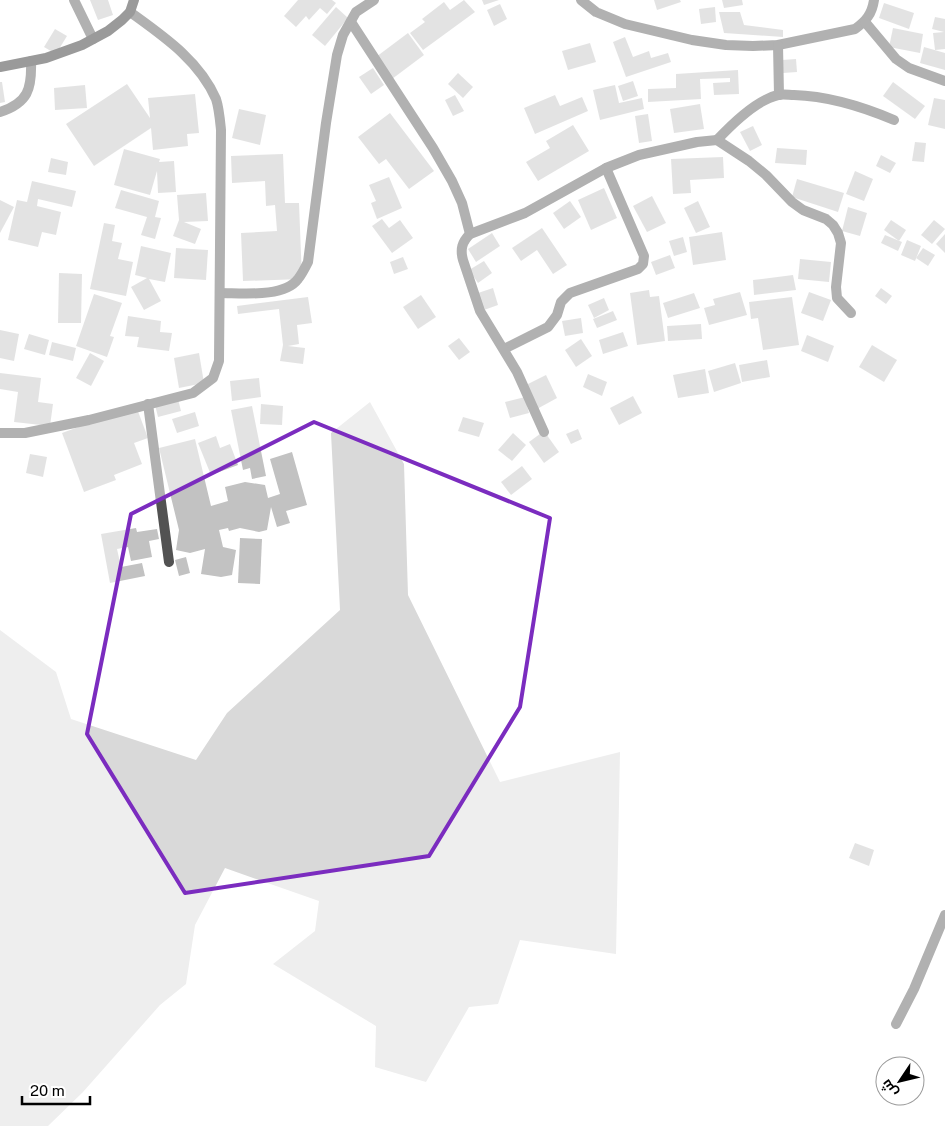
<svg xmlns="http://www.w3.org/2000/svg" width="945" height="1126" viewBox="0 0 945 1126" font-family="'Public Sans',Cairo,sans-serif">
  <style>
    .green { fill: #d9d9d9 }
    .building { fill: #c2c2c2 }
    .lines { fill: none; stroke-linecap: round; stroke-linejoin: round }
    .minor { stroke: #525252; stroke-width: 10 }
    .secondary { stroke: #1f1f1f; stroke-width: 10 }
    .marked { fill: none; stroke: #7b2cbf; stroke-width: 4; stroke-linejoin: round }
  </style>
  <rect width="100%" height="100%" fill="#fff"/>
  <polygon class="green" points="370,402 404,464 408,595 500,782 620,752 616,954 520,940 498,1004 469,1007 426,1082 375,1067 376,1026 273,964 315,931 319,901 225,868 195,925 186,984 160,1005 83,1092 48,1126 0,1126 0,630 56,672 71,719 196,760 227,713 340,610 331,433"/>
  <g class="building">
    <polygon points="90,0 108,0 113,15 98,20"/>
    <polygon points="298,0 332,0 336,3 327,14 320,8 309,20 306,16 296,27 284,16"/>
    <polygon points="464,0 475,12 423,50 410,33 425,22 422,19 444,2 450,10"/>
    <polygon points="482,0 499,0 484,5"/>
    <polygon points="654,0 680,0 681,2 657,10"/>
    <polygon points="722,0 742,0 743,5 724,8"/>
    <polygon points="884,3 914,13 909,29 879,18"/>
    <polygon points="500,4 507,19 494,26 487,10"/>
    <polygon points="336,7 348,18 325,46 312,35"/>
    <polygon points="715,7 716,22 701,24 699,9"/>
    <polygon points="719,12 740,12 744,25 783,30 783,37 724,33"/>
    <polygon points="935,17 945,19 945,49 935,50 933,33 944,32 932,29"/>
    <polygon points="893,28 923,34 920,53 889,47"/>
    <polygon points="55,29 67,36 56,54 44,47"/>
    <polygon points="408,33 424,55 392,79 376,57"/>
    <polygon points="625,37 633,57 649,51 651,58 668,53 671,62 626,77 613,42"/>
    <polygon points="590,43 596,62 568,70 562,51"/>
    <polygon points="924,47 945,53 945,70 920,63"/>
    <polygon points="796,59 797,72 783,73 782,60"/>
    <polygon points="373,68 384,85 371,94 359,77"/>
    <polygon points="738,70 739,94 714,95 713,83 730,82 730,78 700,79 701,99 648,102 648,89 676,88 676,74"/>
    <polygon points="458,73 473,87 463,98 448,84"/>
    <polygon points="633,81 638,96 623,101 618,86"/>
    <polygon points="0,82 2,82 5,102 0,103"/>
    <polygon points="893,82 925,106 915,119 883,96"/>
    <polygon points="127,84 150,118 148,98 195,94 199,133 187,134 188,146 153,150 151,128 94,166 66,124"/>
    <polygon points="85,85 87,108 55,110 54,88"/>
    <polygon points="615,85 619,103 642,98 644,109 600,120 593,90"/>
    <polygon points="455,95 464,111 453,116 445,100"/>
    <polygon points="555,95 560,106 582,97 588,111 535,134 524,108"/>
    <polygon points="934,98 945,100 945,129 928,125"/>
    <polygon points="700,104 704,129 674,133 670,109"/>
    <polygon points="239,109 266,115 260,145 232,138"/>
    <polygon points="390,113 434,171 409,189 386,159 379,164 358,137"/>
    <polygon points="648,114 652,141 639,143 635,116"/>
    <polygon points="573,125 589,151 538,181 526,162 550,148 546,141"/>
    <polygon points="753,126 762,145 750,151 740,132"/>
    <polygon points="915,142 926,143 924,162 912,161"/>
    <polygon points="777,148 807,150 806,165 775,163"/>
    <polygon points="124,149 160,159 159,162 174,161 176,192 158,193 157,171 150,195 114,185"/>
    <polygon points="283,154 285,203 299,203 302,279 243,281 241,233 277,231 275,205 266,206 265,181 232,183 231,156"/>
    <polygon points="881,155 896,163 890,173 876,166"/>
    <polygon points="723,157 724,178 690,180 691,193 673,194 671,159"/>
    <polygon points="51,158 68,162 66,175 48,172"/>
    <polygon points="855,171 873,179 864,201 846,194"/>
    <polygon points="389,177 402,208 377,219 371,203 376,201 369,185"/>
    <polygon points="797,179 844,193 838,212 792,197"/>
    <polygon points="32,181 76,191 72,207 38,199 37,206 61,212 56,235 42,232 38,247 8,240 17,200 27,202"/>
    <polygon points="604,188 617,218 591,230 578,200"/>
    <polygon points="121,190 159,201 155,217 161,218 155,239 141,235 147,217 115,208"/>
    <polygon points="206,193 208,221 184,222 201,229 195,244 173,236 179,220 177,195"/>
    <polygon points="652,196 666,223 647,232 633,206"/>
    <polygon points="0,200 14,207 0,233"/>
    <polygon points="570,201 581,217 564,229 553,213"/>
    <polygon points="698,201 710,227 696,233 684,208"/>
    <polygon points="848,207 867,213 860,236 842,231"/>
    <polygon points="382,219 389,228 400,220 413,238 392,253 372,226"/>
    <polygon points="891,220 906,230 899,241 884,230"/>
    <polygon points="934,220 945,229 932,244 921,235"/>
    <polygon points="104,223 115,225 112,241 122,243 118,259 133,262 126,296 90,289"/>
    <polygon points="542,228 567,265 553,274 537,250 521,261 512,248"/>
    <polygon points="722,232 726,260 693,265 689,237"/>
    <polygon points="492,233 500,246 476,262 468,249"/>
    <polygon points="945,234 945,253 936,244"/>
    <polygon points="885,235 902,242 898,251 881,243"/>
    <polygon points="683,237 687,252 674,256 669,241"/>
    <polygon points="907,240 921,246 915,261 901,255"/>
    <polygon points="141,246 171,253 165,282 149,279 161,301 144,310 131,287 147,278 135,275"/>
    <polygon points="176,248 208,250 206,280 174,278"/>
    <polygon points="923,248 935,255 928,266 916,258"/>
    <polygon points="670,255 675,268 656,275 651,262"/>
    <polygon points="403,257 408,269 394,274 390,262"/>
    <polygon points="800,259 831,262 829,282 798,279"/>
    <polygon points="484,261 492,273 478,283 469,270"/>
    <polygon points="59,273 82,274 81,323 58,323"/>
    <polygon points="793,275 796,290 754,295 753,280"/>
    <polygon points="493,288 498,305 484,310 478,293"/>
    <polygon points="881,288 892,296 886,304 875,296"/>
    <polygon points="649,290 650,297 659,296 665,341 637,345 630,293"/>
    <polygon points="740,292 747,315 709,325 704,308 715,305 713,299"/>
    <polygon points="809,292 831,300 823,321 801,313"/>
    <polygon points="694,293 700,308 668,318 663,303"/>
    <polygon points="94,294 122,303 110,336 114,337 107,357 76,346"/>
    <polygon points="421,295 436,317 418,329 403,307"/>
    <polygon points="308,297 312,323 297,325 299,344 288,346 305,348 303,364 280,361 283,345 279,309 238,314 237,306"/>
    <polygon points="792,297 799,345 763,350 758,318 751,319 749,302"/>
    <polygon points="604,298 609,310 594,318 588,305"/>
    <polygon points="613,311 617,320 597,328 593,319"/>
    <polygon points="128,316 161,321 160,332 172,333 169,351 137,347 139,337 125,336"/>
    <polygon points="581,318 583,333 565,336 562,321"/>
    <polygon points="701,324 702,339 668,341 667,326"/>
    <polygon points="0,330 19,334 14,361 0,358"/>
    <polygon points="623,332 628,346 603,354 599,340"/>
    <polygon points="29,334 49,340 45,355 24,349"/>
    <polygon points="807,335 834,346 828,362 801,351"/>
    <polygon points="459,338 470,352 459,360 448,346"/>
    <polygon points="581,339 592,356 576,367 565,350"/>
    <polygon points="52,342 76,348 73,361 49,355"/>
    <polygon points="872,345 897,360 884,382 859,367"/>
    <polygon points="90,353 104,361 91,386 76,378"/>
    <polygon points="199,353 204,383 179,388 174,358"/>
    <polygon points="767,360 770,377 742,382 739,365"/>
    <polygon points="735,363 741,383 714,392 708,371"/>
    <polygon points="705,369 709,393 678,398 673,375"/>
    <polygon points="0,373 41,378 38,402 53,404 50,426 14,422 18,392 0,389"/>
    <polygon points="588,374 607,382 602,396 583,387"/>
    <polygon points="546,375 557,398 537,409 526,385"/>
    <polygon points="259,378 261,397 232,401 230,381"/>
    <polygon points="177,395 181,411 158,417 154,401"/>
    <polygon points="633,396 642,413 619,425 610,408"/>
    <polygon points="525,397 529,413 510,418 505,402"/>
    <polygon points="261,404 283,406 282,425 260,424"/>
    <polygon points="136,406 148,438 134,443 142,464 114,475 116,480 84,492 62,433"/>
    <polygon points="252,406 266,476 252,479 250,468 243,470 231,410"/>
    <polygon points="195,412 199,426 177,433 172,419"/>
    <polygon points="463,417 484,423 479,437 458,431"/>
    <polygon points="578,429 582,439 571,444 566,434"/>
    <polygon points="544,431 559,452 544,463 529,442"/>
    <polygon points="513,433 526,445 512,461 498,450"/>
    <polygon points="216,436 220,448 230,444 238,465 211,475 198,443"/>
    <polygon points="195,439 211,506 228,501 225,487 245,482 265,485 268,498 280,494 270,459 292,452 307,505 286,511 290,523 277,527 271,507 267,530 259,532 240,528 229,531 228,528 219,530 223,547 236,550 232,575 221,577 201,574 205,549 190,553 176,550 179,530 159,448"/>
    <polygon points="30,454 47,457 43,477 26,473"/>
    <polygon points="522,466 532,479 511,495 501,482"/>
    <polygon points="136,528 137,532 157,529 159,539 149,541 152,557 131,561 128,547 117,549 121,567 142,563 145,576 110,583 101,534"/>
    <polygon points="240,538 262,539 260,584 238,583"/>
    <polygon points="186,557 190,573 179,576 175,560"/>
    <polygon points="855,843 874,850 869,866 849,858"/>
  </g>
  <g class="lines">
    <g class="minor">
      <polyline points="74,0 93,39"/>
      <path d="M581,0L596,12L625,24L692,40L726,45L753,46L778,45L855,29C866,21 872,14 874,0"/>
      <polyline points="351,22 433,148 452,181 462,203 470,234"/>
      <polyline points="865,22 896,59 909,68 945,81"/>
      <polyline points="778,45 779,95"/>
      <path d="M0,112C28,103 32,89 31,61"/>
      <path d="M717,140C732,124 756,100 778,95C783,94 789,95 794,95C829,96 861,106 894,120"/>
      <path d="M220,293C241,293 284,298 298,279C302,274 305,268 308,262L326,123L337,55L343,35L356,12L374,0"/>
      <polyline points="504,349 548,327 557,315 561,302 570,293 638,269 643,264 644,256 606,168"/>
      <polyline points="148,404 169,562"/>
      <path d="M544,432L517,372L480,311L463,260C460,249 462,242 470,234L525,213L606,168L639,155L697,142L717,140L749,161L766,175L792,202L803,210L826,219L833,225L838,233L841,243L836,287L837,298L851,313"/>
      <path d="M0,433H25L89,420L193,393L213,378L219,361L221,130C220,120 219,108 216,99C199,60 163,36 130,12"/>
      <polyline points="896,1024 914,989 945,915"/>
    </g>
    <polyline class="secondary" points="0,67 46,58 82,45 108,31 122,20 130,12 134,0"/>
  </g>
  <path d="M0 0H945V1126H0ZM314,422L550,518L520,707L429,856L185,893L87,734L131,514Z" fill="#fff" fill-opacity=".55" fill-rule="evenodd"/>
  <path class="marked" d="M314,422L550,518L520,707L429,856L185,893L87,734L131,514Z"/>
  <g transform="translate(900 1081) rotate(235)"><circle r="24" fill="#ffffff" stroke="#999999"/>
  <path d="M0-4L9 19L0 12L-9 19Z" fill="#000000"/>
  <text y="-8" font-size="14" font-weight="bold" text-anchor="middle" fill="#000000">ش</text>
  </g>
  <path d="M22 1096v8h68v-8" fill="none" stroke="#000000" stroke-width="2.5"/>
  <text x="30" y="1096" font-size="15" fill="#000000" stroke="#ffffff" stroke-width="4" paint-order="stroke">20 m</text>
</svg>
